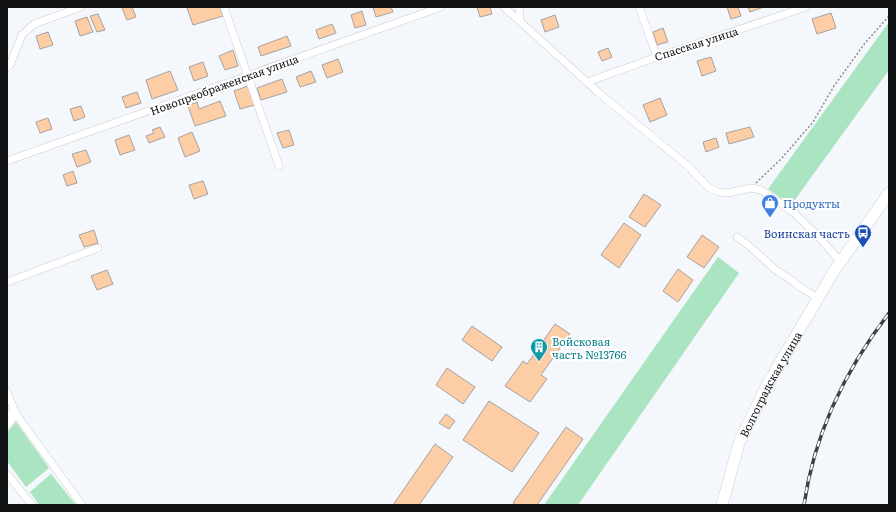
<svg xmlns="http://www.w3.org/2000/svg" width="896" height="512" viewBox="0 0 896 512" font-family="Literata,serif">
  <style>
    .green { fill: #aae4c1 }
    .building { fill: #fdcda6; stroke: #a6a29f }
    .lines { fill: none; stroke-linecap: round; stroke-linejoin: round }
    .minor-casing { stroke: #cbced2; stroke-width: 8 }
    .secondary-casing { stroke: #cbced2; stroke-width: 12 }
    .path { stroke: #8a8c8f; stroke-width: 1.5; stroke-dasharray: 2 2; stroke-linecap: butt }
    .minor { stroke: #fff; stroke-width: 7 }
    .secondary { stroke: #fff; stroke-width: 11 }
    .rail-casing { stroke: #3f4143; stroke-width: 3.5 }
    .rail { stroke: #fff; stroke-width: 2; stroke-dasharray: 6; stroke-linecap: butt }
    .labels { text-anchor: middle; dominant-baseline: central; stroke-width: 4; stroke-linejoin: round; paint-order: stroke }
    .street-label { font-size: 11px; fill: #101113; stroke: #fff }
    .shop-label { font-size: 11px; fill: #366cbe; stroke: #fff; text-anchor: start }
    .transit-label { font-size: 11px; fill: #164399; stroke: #fff; text-anchor: end }
    .culture-label { font-size: 11px; fill: #0d838f; stroke: #fff; text-anchor: start }
  </style>
  <rect width="100%" height="100%" fill="#f4f7fb"/>
  <g class="green">
    <polygon points="889,22 889,70 791,205 768,189"/>
    <polygon points="718,257 739,273 578,505 544,505"/>
    <polygon points="16,422 49,468 26,487 7,461 7,433"/>
    <polygon points="51,474 76,505 39,505 30,492"/>
  </g>
  <g class="building">
    <polygon points="124,7 132,7 136,17 127,20 122,8"/>
    <polygon points="191,7 220,7 223,16 193,25 187,8"/>
    <polygon points="373,7 391,7 393,12 376,17"/>
    <polygon points="477,7 490,7 492,14 480,17"/>
    <polygon points="727,7 738,7 741,16 731,19"/>
    <polygon points="748,7 764,7 750,12"/>
    <polygon points="362,11 366,25 355,28 351,15"/>
    <polygon points="831,13 836,28 817,34 812,19"/>
    <polygon points="98,14 105,30 97,32 90,16"/>
    <polygon points="555,15 559,27 545,32 541,20"/>
    <polygon points="87,17 93,32 80,36 75,21"/>
    <polygon points="332,24 336,33 319,39 316,30"/>
    <polygon points="663,28 668,42 657,45 653,32"/>
    <polygon points="48,32 53,45 40,49 36,36"/>
    <polygon points="287,36 291,46 261,56 258,47"/>
    <polygon points="608,48 612,57 602,61 598,52"/>
    <polygon points="233,50 238,66 225,70 219,56"/>
    <polygon points="711,57 716,71 702,76 697,61"/>
    <polygon points="338,59 343,72 327,78 322,65"/>
    <polygon points="203,62 208,76 194,81 189,67"/>
    <polygon points="170,71 178,90 152,99 146,80"/>
    <polygon points="311,71 316,82 300,87 296,77"/>
    <polygon points="282,79 287,92 261,100 257,88"/>
    <polygon points="248,86 255,105 240,109 234,91"/>
    <polygon points="137,92 141,103 126,108 122,97"/>
    <polygon points="660,98 667,115 650,122 643,105"/>
    <polygon points="220,101 226,116 195,126 188,106 197,102 199,109"/>
    <polygon points="81,106 85,117 74,121 70,109"/>
    <polygon points="48,118 52,129 40,133 36,122"/>
    <polygon points="160,127 165,137 149,143 146,136 154,133 152,130"/>
    <polygon points="750,127 754,137 729,144 726,133"/>
    <polygon points="289,130 294,145 283,148 277,133"/>
    <polygon points="192,132 200,151 185,157 178,138"/>
    <polygon points="129,135 135,150 120,155 115,140"/>
    <polygon points="716,138 719,147 706,152 703,142"/>
    <polygon points="86,150 91,162 77,167 72,154"/>
    <polygon points="73,171 77,183 67,186 63,175"/>
    <polygon points="203,181 208,194 194,199 189,185"/>
    <polygon points="644,194 661,205 645,227 629,217"/>
    <polygon points="624,223 641,235 619,268 601,255"/>
    <polygon points="94,230 98,243 84,247 79,235"/>
    <polygon points="702,235 719,247 704,268 687,257"/>
    <polygon points="678,269 693,280 678,302 663,291"/>
    <polygon points="107,270 113,284 97,290 91,276"/>
    <polygon points="555,324 570,334 541,375 547,379 530,402 505,386 523,361 527,364"/>
    <polygon points="472,326 502,347 492,361 462,340"/>
    <polygon points="447,368 475,387 463,404 436,385"/>
    <polygon points="489,401 539,433 512,472 463,440"/>
    <polygon points="446,414 455,421 449,429 439,423"/>
    <polygon points="566,427 583,439 537,505 516,505 513,503"/>
    <polygon points="435,444 453,457 419,505 393,505"/>
  </g>
  <g class="lines">
    <defs>
      <g id="minor">
        <polyline points="224,7 279,166"/>
        <polyline points="504,7 599,93 689,167 708,187 718,192 728,193 751,188 761,190 794,213 817,235 841,262"/>
        <polyline points="519,7 520,20"/>
        <polyline points="639,7 657,57"/>
        <polyline points="7,67 10,65 22,35 34,24 81,7"/>
        <polyline points="587,82 657,57 806,7"/>
        <polyline points="7,161 441,7"/>
        <polyline points="737,237 748,245 777,271 793,281 800,287 818,298"/>
        <polyline points="7,282 98,248"/>
        <polyline points="7,392 16,414 82,505"/>
        <polyline points="7,414 16,414"/>
        <polyline points="7,426 16,414"/>
        <polyline points="7,474 32,505"/>
      </g>
      <g id="secondary">
        <path id="s1" d="M722,505L739,443L767,385L834,271L889,193"/>
      </g>
    </defs>
    <use href="#minor" class="minor-casing"/>
    <use href="#secondary" class="secondary-casing"/>
    <polyline class="path" points="756,183 782,158 813,122 834,86 865,43 889,16"/>
    <use href="#minor" class="minor"/>
    <use href="#secondary" class="secondary"/>
    <defs>
      <path id="rail" d="M804,505C814,435 846,369 889,313"/>
    </defs>
    <use href="#rail" class="rail-casing"/>
    <use href="#rail" class="rail"/>
  </g>
  <defs>
    <symbol id="shop-pin" viewBox="-11 -11 22 30"><path d="M0 17L-7.5 6A9.5 9.5 0 1 1 7.5 6Z" fill="#3f7fe0" stroke="#fff"/><path d="M-5-2.5h2.3a2.7 3.5 0 0 1 5.4 0H5L5.5 6h-11ZM-1.5-2.5h3a1.5 2.3 0 0 0-3 0Z" fill="#fff"/></symbol>
    <symbol id="bus-pin" viewBox="-11 -11 22 30"><path d="M0 17L-7.5 6A9.5 9.5 0 1 1 7.5 6Z" fill="#1a4fb4" stroke="#fff"/><path d="M-5-6H5V4H4V6H2V4H-2V6H-4V4H-5ZM-3.5-4V0h7V-4ZM-3.5 1.2v1.5H-2V1.2ZM2 1.2v1.5H3.5V1.2Z" fill="#fff"/></symbol>
    <symbol id="building-pin" viewBox="-11 -11 22 30"><path d="M0 17L-7.5 6A9.5 9.5 0 1 1 7.5 6Z" fill="#0f9aa8" stroke="#fff"/><path d="M-4-6H4V6H1V3H-1V6H-4ZM-2.5-4.3h1.7v1.8h-1.7ZM.8-4.3h1.7v1.8H.8ZM-2.5-1h1.7V.8h-1.7ZM.8-1h1.7V.8H.8Z" fill="#fff"/></symbol>
  </defs>
  <g fill-rule="evenodd">
    <use href="#shop-pin" x="760" y="193" width="20" height="27"/>
    <use href="#bus-pin" x="853" y="223" width="20" height="27"/>
    <use href="#building-pin" x="529" y="337" width="20" height="27"/>
  </g>
  <g class="labels">
    <g class="street-label">
      <text transform="translate(696 43) rotate(-18)">Спасская улица</text>
      <text transform="translate(224 84) rotate(-20)">Новопреображенская улица</text>
      <text stroke="none"><textPath href="#s1" startOffset="131">Волгоградская улица</textPath></text>
    </g>
    <g class="shop-label">
      <text x="783" y="203">Продукты</text>
    </g>
    <g class="transit-label">
      <text x="850" y="233">Воинская часть</text>
    </g>
    <g class="culture-label">
      <text x="552" y="341">Войсковая<tspan x="552" dy="13">часть №13766</tspan></text>
    </g>
  </g>
  <rect width="896" height="512" fill="none" stroke="#101113" stroke-width="16"/>
</svg>
